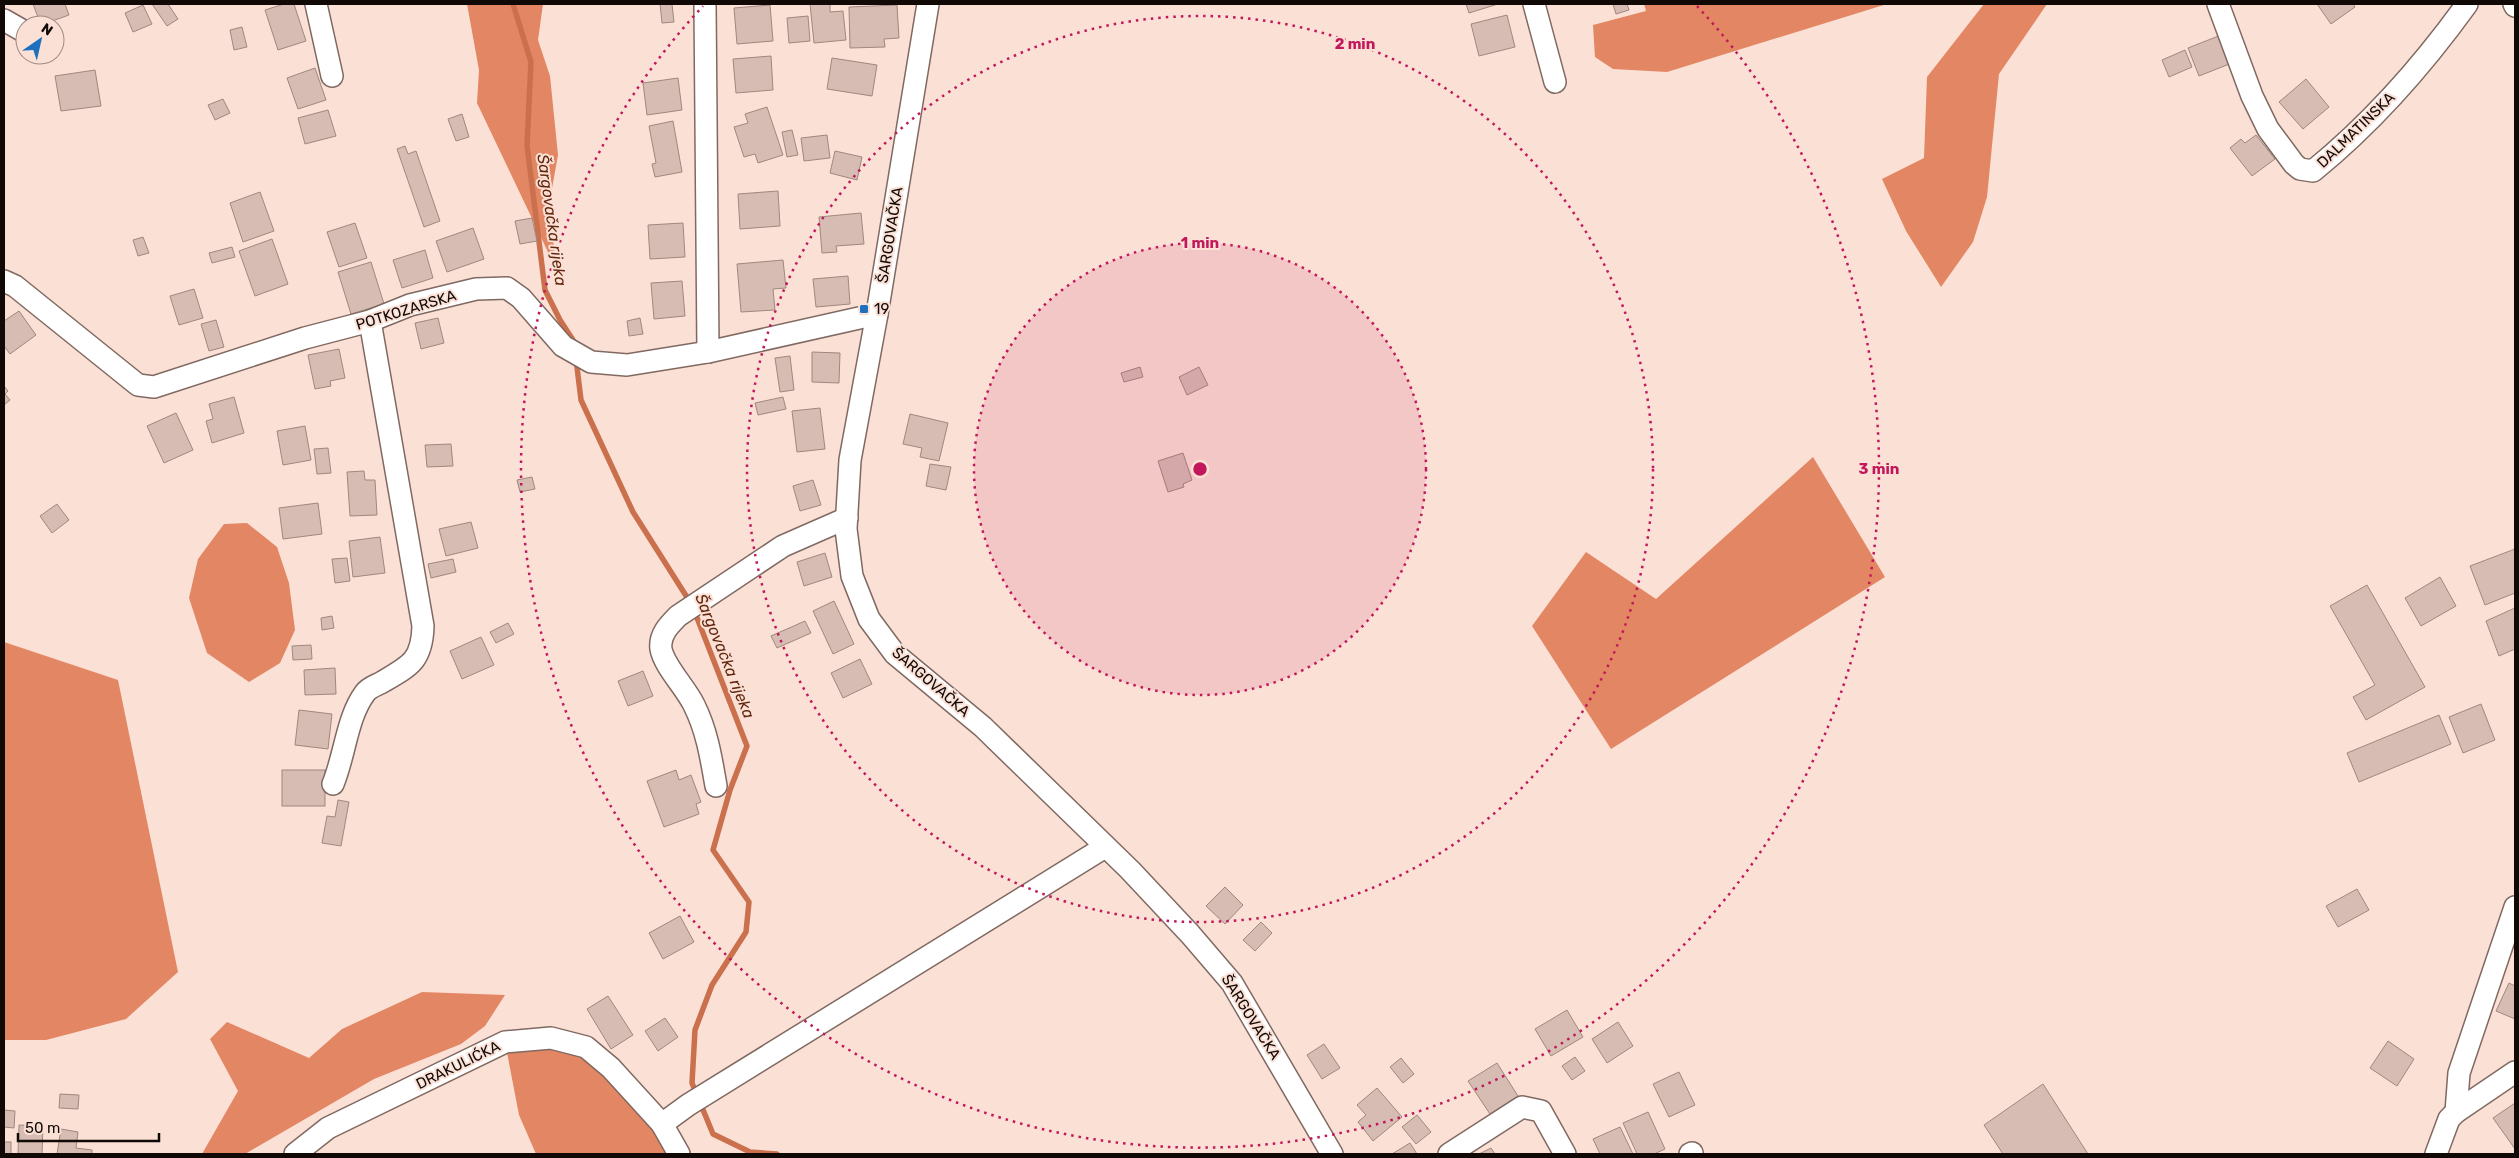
<svg xmlns="http://www.w3.org/2000/svg" width="2519" height="1158" viewBox="0 0 2519 1158" font-family="Rubik,sans-serif">
  <style>
    .forest { fill: #e38663 }
    .lines { fill: none; stroke-linecap: round; stroke-linejoin: round }
    .stream { stroke: #ca704d; stroke-width: 5.5 }
    .building { fill: #d6bcb3; stroke: #a0887f }
    .minor-casing { stroke: #806961; stroke-width: 24 }
    .minor { stroke: #fff; stroke-width: 21 }
    .ring { fill: none; stroke: #c2185b; stroke-width: 2.5; stroke-dasharray: 2.5 5 }
    .poi-dot { fill: #1c70be; stroke: #fbe0d6; stroke-width: 2 }
    .labels { text-anchor: middle; dominant-baseline: central; stroke-width: 4; stroke-linejoin: round; paint-order: stroke }
    .street-label { font-size: 15px; fill: #110906; stroke: #fbe0d6 }
    .poi-label { font-size: 15px; fill: #110906; stroke: #fbe0d6; text-anchor: start }
    .water-label { font-size: 16px; font-style: italic; fill: #63280f; stroke: #fbe0d6 }
    .centre { fill: #c2185b; stroke: #fbe0d6; stroke-width: 2.5 }
    .ring-label { font-size: 15px; text-anchor: middle; font-weight: bold; fill: #c2185b; stroke: #fbe0d6; stroke-width: 4; stroke-linejoin: round; paint-order: stroke }
  </style>
  <rect width="100%" height="100%" fill="#fbe0d6"/>
  <g class="forest">
    <polygon points="467,4 543,4 538,40 550,76 558,155 549,205 557,271 477,103 479,70"/>
    <polygon points="1644,4 1887,4 1667,72 1613,69 1595,57 1593,25 1646,11"/>
    <polygon points="1984,4 2047,4 1999,74 1987,197 1973,242 1941,287 1906,231 1882,179 1924,158 1927,77"/>
    <polygon points="1813,457 1885,577 1611,749 1532,626 1586,552 1656,599"/>
    <polygon points="247,523 277,547 289,583 295,630 280,663 249,682 207,653 189,598 198,559 224,524"/>
    <polygon points="4,642 118,680 178,972 126,1019 46,1040 4,1040"/>
    <polygon points="422,992 505,995 485,1026 461,1044 374,1079 245,1154 202,1154 238,1091 210,1039 227,1022 309,1058 342,1029"/>
    <polygon points="551,1038 611,1068 668,1154 536,1154 519,1115 505,1042"/>
  </g>
  <g class="lines">
    <g class="stream">
      <polyline points="513,4 531,62 527,145 545,290 560,320 573,340 574,345"/>
      <polyline points="576,359 581,400 633,512 690,602"/>
      <polyline points="694,610 747,746 730,790 713,850 749,902 746,932 712,985 695,1030 692,1083 713,1134 750,1152 777,1154"/>
    </g>
  </g>
  <g class="building">
    <polygon points="33,4 65,4 69,15 41,25"/>
    <polygon points="152,4 168,4 178,19 167,26"/>
    <polygon points="284,4 294,4 306,41 278,50 265,10"/>
    <polygon points="660,4 672,4 674,22 662,23"/>
    <polygon points="810,4 830,4 830,12 843,11 846,40 814,43"/>
    <polygon points="1466,4 1498,4 1469,13"/>
    <polygon points="1613,4 1627,4 1629,10 1616,14"/>
    <polygon points="2317,4 2353,4 2355,7 2331,24"/>
    <polygon points="143,5 152,24 133,32 125,13"/>
    <polygon points="770,5 773,41 737,44 734,8"/>
    <polygon points="897,5 899,38 884,39 885,47 850,48 849,7"/>
    <polygon points="1507,15 1515,47 1479,56 1471,24"/>
    <polygon points="808,16 810,41 789,43 787,18"/>
    <polygon points="242,27 247,47 234,50 230,30"/>
    <polygon points="2221,35 2232,63 2199,76 2188,48"/>
    <polygon points="2185,50 2192,67 2169,77 2162,60"/>
    <polygon points="771,56 773,90 736,93 733,59"/>
    <polygon points="832,58 877,65 872,96 827,89"/>
    <polygon points="315,68 326,100 298,109 287,78"/>
    <polygon points="95,70 101,106 61,111 55,76"/>
    <polygon points="678,78 682,110 647,115 643,83"/>
    <polygon points="2306,79 2329,107 2303,129 2279,102"/>
    <polygon points="223,99 230,113 215,120 208,105"/>
    <polygon points="767,107 783,155 758,163 755,154 744,157 734,127 748,123 745,114"/>
    <polygon points="328,110 336,136 305,144 298,118"/>
    <polygon points="462,114 469,137 456,141 448,119"/>
    <polygon points="673,121 682,172 655,177 652,164 656,163 649,126"/>
    <polygon points="792,130 798,155 787,157 782,132"/>
    <polygon points="827,135 830,158 804,161 801,138"/>
    <polygon points="2256,135 2275,159 2252,176 2230,148 2241,139 2245,143"/>
    <polygon points="405,146 408,154 416,151 440,221 424,227 397,149"/>
    <polygon points="835,151 862,157 857,180 830,173"/>
    <polygon points="778,191 780,226 740,229 738,194"/>
    <polygon points="260,192 274,231 243,242 230,203"/>
    <polygon points="861,213 864,244 836,246 837,252 822,253 819,217"/>
    <polygon points="532,218 537,241 520,244 515,221"/>
    <polygon points="355,223 367,258 339,267 327,232"/>
    <polygon points="683,223 685,257 650,259 648,225"/>
    <polygon points="473,228 484,259 447,272 436,241"/>
    <polygon points="143,237 149,253 138,256 133,240"/>
    <polygon points="272,239 288,284 255,296 239,251"/>
    <polygon points="232,247 235,257 212,263 209,253"/>
    <polygon points="425,250 433,278 402,288 393,260"/>
    <polygon points="783,260 786,288 773,289 775,310 741,312 737,264"/>
    <polygon points="371,262 384,304 351,314 338,272"/>
    <polygon points="848,276 850,304 816,307 813,279"/>
    <polygon points="682,281 685,316 654,319 651,283"/>
    <polygon points="194,289 203,318 179,325 170,296"/>
    <polygon points="19,311 36,335 10,354 4,346 4,321"/>
    <polygon points="438,318 444,343 421,349 415,323"/>
    <polygon points="640,318 643,334 629,336 627,321"/>
    <polygon points="216,320 224,347 209,351 201,324"/>
    <polygon points="339,349 345,378 330,381 331,386 315,389 308,355"/>
    <polygon points="812,352 840,353 839,383 812,382"/>
    <polygon points="790,356 794,390 780,392 775,358"/>
    <polygon points="1140,367 1143,377 1124,382 1121,373"/>
    <polygon points="1199,367 1208,385 1187,395 1179,377"/>
    <polygon points="4,386 8,391 5,394 10,400 4,405"/>
    <polygon points="234,397 244,433 212,443 206,421 213,419 209,404"/>
    <polygon points="783,397 786,409 758,415 755,403"/>
    <polygon points="820,408 825,449 797,452 792,411"/>
    <polygon points="176,413 193,450 164,463 147,426"/>
    <polygon points="910,414 948,423 939,461 920,457 922,448 903,444"/>
    <polygon points="305,426 311,460 283,465 277,431"/>
    <polygon points="451,444 453,466 427,467 425,445"/>
    <polygon points="328,448 331,473 317,474 314,449"/>
    <polygon points="1183,453 1192,480 1183,484 1184,487 1168,492 1158,461"/>
    <polygon points="930,464 951,467 946,490 926,486"/>
    <polygon points="364,471 365,480 375,480 377,515 350,516 347,472"/>
    <polygon points="532,477 535,489 520,492 517,480"/>
    <polygon points="813,480 821,505 800,511 793,486"/>
    <polygon points="318,503 322,534 283,539 279,508"/>
    <polygon points="57,504 69,520 52,533 40,516"/>
    <polygon points="471,522 478,548 446,556 439,529"/>
    <polygon points="380,537 385,573 353,577 349,541"/>
    <polygon points="2515,549 2515,593 2485,605 2470,566"/>
    <polygon points="825,553 832,577 804,586 797,562"/>
    <polygon points="347,558 350,581 335,583 332,559"/>
    <polygon points="453,559 456,572 431,578 428,564"/>
    <polygon points="2440,577 2456,606 2421,626 2405,598"/>
    <polygon points="2367,585 2425,687 2366,720 2353,697 2375,685 2330,606"/>
    <polygon points="834,601 854,644 833,654 813,611"/>
    <polygon points="2515,608 2515,649 2499,656 2486,621"/>
    <polygon points="332,616 334,628 322,630 321,618"/>
    <polygon points="805,621 811,633 777,648 771,636"/>
    <polygon points="508,623 514,634 496,643 490,632"/>
    <polygon points="481,637 494,665 462,679 450,651"/>
    <polygon points="311,645 312,659 293,660 292,646"/>
    <polygon points="860,659 872,684 843,698 831,673"/>
    <polygon points="335,668 336,694 305,695 304,670"/>
    <polygon points="643,671 653,696 628,706 618,681"/>
    <polygon points="2481,704 2495,740 2463,753 2449,717"/>
    <polygon points="299,710 332,714 328,749 295,745"/>
    <polygon points="2439,715 2451,744 2359,782 2347,753"/>
    <rect x="282" y="770" width="43" height="36"/>
    <polygon points="676,770 679,780 691,775 701,802 696,804 699,814 664,827 647,781"/>
    <polygon points="338,800 349,802 341,846 322,843 327,816 335,817"/>
    <polygon points="1225,887 1243,905 1225,924 1206,906"/>
    <polygon points="2357,889 2369,910 2338,927 2326,906"/>
    <polygon points="680,916 694,942 663,959 649,933"/>
    <polygon points="1261,922 1272,933 1255,951 1243,940"/>
    <polygon points="2509,983 2515,986 2515,1019 2496,1011"/>
    <polygon points="608,996 633,1035 611,1049 587,1009"/>
    <polygon points="1567,1010 1583,1037 1551,1056 1535,1029"/>
    <polygon points="665,1018 678,1037 658,1051 645,1031"/>
    <polygon points="1618,1022 1633,1046 1607,1063 1592,1039"/>
    <polygon points="2388,1041 2414,1059 2397,1086 2370,1068"/>
    <polygon points="1324,1044 1340,1068 1322,1079 1307,1055"/>
    <polygon points="1575,1057 1585,1071 1572,1080 1562,1066"/>
    <polygon points="1401,1058 1414,1074 1403,1083 1390,1067"/>
    <polygon points="1497,1063 1518,1096 1490,1114 1468,1081"/>
    <polygon points="1679,1072 1695,1105 1669,1117 1653,1084"/>
    <polygon points="2043,1084 2088,1154 2003,1154 1984,1125"/>
    <polygon points="1377,1088 1402,1117 1373,1141 1358,1122 1366,1115 1357,1105"/>
    <polygon points="60,1094 79,1095 78,1109 59,1108"/>
    <polygon points="2515,1103 2515,1149 2493,1118"/>
    <polygon points="4,1110 15,1111 14,1128 4,1127"/>
    <polygon points="1648,1112 1665,1149 1654,1154 1637,1154 1623,1123"/>
    <polygon points="1417,1115 1431,1132 1416,1144 1402,1127"/>
    <polygon points="19,1125 43,1126 42,1154 18,1154"/>
    <polygon points="1620,1127 1633,1154 1600,1154 1593,1139"/>
    <polygon points="61,1129 78,1132 76,1148 92,1150 92,1154 57,1154"/>
    <rect x="4" y="1142" width="7" height="12"/>
    <polygon points="1410,1143 1417,1154 1392,1154"/>
    <polygon points="1491,1148 1495,1154 1479,1154"/>
  </g>
  <g class="lines">
    <defs>
      <g id="minor">
        <polyline points="316,4 332,76"/>
        <polyline points="705,4 708,352"/>
        <polyline points="928,4 877,314 850,460 846,529 852,576 869,619 895,654 983,727 1130,870 1190,934 1232,983 1332,1154"/>
        <polyline points="1534,4 1555,82"/>
        <path d="M2218,4L2252,96L2268,129L2294,164L2300,169L2313,171C2372,123 2423,65 2467,4"/>
        <polyline points="2514,4 2515,6"/>
        <polyline points="4,20 25,32"/>
        <polyline points="4,281 15,286 138,385 154,387 305,338 370,321 410,305 476,289 507,288 521,298 563,346 591,362 627,365 708,352 877,314"/>
        <path d="M333,784C345,755 347,717 365,693C369,687 378,685 384,681C412,665 422,659 423,626L370,321"/>
        <path d="M716,786C711,757 707,731 694,705C686,688 664,666 661,649C659,635 669,625 678,616L783,546L847,518"/>
        <polyline points="2456,1112 2459,1073 2515,907"/>
        <polyline points="662,1124 688,1105 1105,847"/>
        <polyline points="295,1154 328,1128 505,1042 551,1038 586,1047 611,1068 662,1124 679,1154"/>
        <polyline points="1449,1154 1522,1107 1541,1111 1565,1154"/>
        <polyline points="1690,1154 1692,1153"/>
        <polyline points="2436,1154 2449,1119 2456,1112 2515,1072"/>
      </g>
    </defs>
    <use href="#minor" class="minor-casing"/>
    <use href="#minor" class="minor"/>
  </g>
  <circle cx="1200" cy="469" r="226" fill="#c2185b" fill-opacity=".12"/>
  <g class="ring">
    <circle cx="1200" cy="469" r="226"/>
    <circle cx="1200" cy="469" r="453"/>
    <path d="M1697 6A679 679 0 1 1 703 6"/>
  </g>
  <rect class="poi-dot" x="859" y="304" width="10" height="10" rx="2.5"/>
  <g class="labels">
    <g class="street-label">
      <text transform="translate(2356 130) rotate(-44)">DALMATINSKA</text>
      <text transform="translate(890 235) rotate(-81)">ŠARGOVAČKA</text>
      <text transform="translate(406 310) rotate(-17)">POTKOZARSKA</text>
      <text transform="translate(931 682) rotate(41)">ŠARGOVAČKA</text>
      <text transform="translate(1251 1017) rotate(58)">ŠARGOVAČKA</text>
      <text transform="translate(458 1065) rotate(-26)">DRAKULIĆKA</text>
    </g>
    <g class="poi-label">
      <text x="874" y="309">19</text>
    </g>
    <g class="water-label">
      <text transform="translate(552 220) rotate(82)">Šargovačka rijeka</text>
      <text transform="translate(725 656) rotate(68)">Šargovačka rijeka</text>
    </g>
  </g>
  <circle cx="1200" cy="469" r="8" class="centre"/>
  <g class="ring-label">
    <text x="1355" y="49">2 min</text>
    <text x="1200" y="248">1 min</text>
    <text x="1879" y="474">3 min</text>
  </g>
  <rect width="2519" height="1158" fill="none" stroke="#110906" stroke-width="10"/>
  <g transform="translate(40 40) rotate(34)"><circle r="24" fill="#fbe0d6" stroke="#9d8a83"/>
  <path d="M0-4L9 19L0 12L-9 19Z" fill="#1c70be"/>
  <text y="-8" font-size="14" font-weight="bold" text-anchor="middle" fill="#110906">N</text>
  </g>
  <path d="M18 1133v8h141v-8" fill="none" stroke="#110906" stroke-width="2.5"/>
  <text x="25" y="1133" font-size="15" fill="#110906" stroke="#fbe0d6" stroke-width="4" paint-order="stroke">50 m</text>
</svg>
